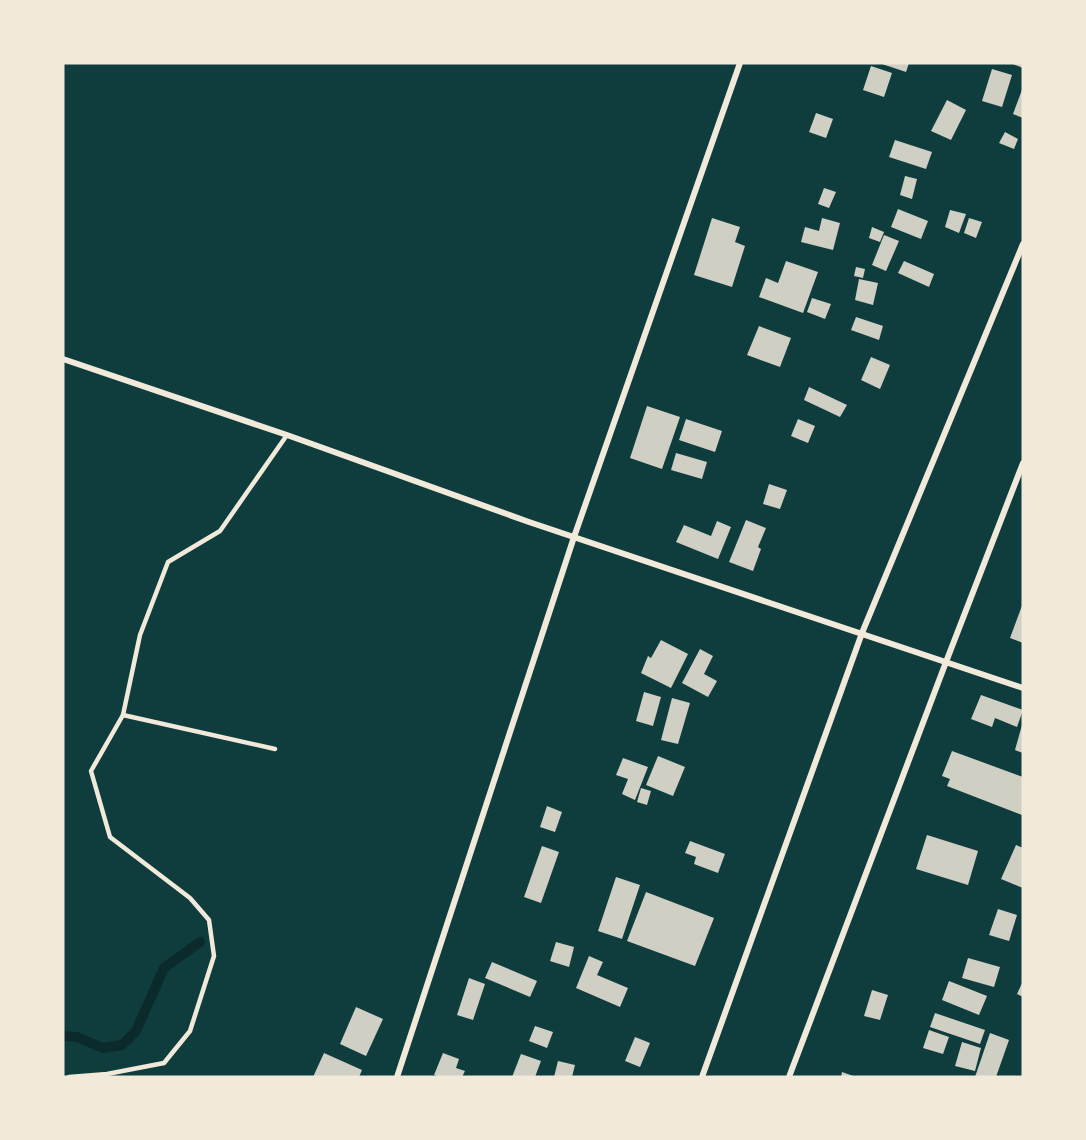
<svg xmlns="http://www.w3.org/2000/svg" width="1086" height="1140" viewBox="0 0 1086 1140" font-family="'Golos Text',sans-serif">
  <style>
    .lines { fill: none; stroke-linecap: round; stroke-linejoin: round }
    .stream { stroke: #0a2a2b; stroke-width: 10 }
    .building { fill: #cfcfc3 }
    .service { stroke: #f1e9da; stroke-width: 4.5 }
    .minor { stroke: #f1e9da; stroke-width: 6 }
  </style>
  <rect width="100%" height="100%" fill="#0f3d3e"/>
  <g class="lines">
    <polyline class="stream" points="63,1036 77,1037 103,1048 122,1045 136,1031 164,968 200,942"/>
  </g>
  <g class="building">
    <polygon points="879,63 909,63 906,72"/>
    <polygon points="1010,63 1023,63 1023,68"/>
    <polygon points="871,66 892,73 884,97 863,90"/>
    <polygon points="992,69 1012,75 1002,107 982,101"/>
    <polygon points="1023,87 1023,118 1013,114"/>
    <polygon points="947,100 966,110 951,140 931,131"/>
    <polygon points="816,113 833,119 826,138 809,132"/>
    <polygon points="1005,132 1018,139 1014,149 999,143"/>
    <polygon points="895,140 932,152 926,169 889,157"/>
    <polygon points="905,176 917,179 912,199 900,195"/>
    <polygon points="824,188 836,192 829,208 818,204"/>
    <polygon points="898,209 928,221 921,239 891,227"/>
    <polygon points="950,210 966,214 959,233 945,227"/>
    <polygon points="712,218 740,227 735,242 745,246 732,287 694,275"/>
    <polygon points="822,218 840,223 833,250 801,242 805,227 819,231"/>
    <polygon points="969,218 982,222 976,238 964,233"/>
    <polygon points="872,227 884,232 880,242 869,238"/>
    <polygon points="884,235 899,241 886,271 872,265"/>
    <polygon points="786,261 818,272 803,313 759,297 766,278 778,283"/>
    <polygon points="904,261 934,274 929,287 898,273"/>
    <polygon points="856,267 865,269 863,278 854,276"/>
    <polygon points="859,279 878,283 873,305 855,300"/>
    <polygon points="812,298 831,304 825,319 807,312"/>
    <polygon points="856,317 883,326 879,340 851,330"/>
    <polygon points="759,326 791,338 780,367 747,355"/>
    <polygon points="871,357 890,365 880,389 861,380"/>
    <polygon points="809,387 847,405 840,417 804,400"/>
    <polygon points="647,406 680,417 662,469 630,458"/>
    <polygon points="686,419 722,431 715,452 679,440"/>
    <polygon points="798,419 815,426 808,443 791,436"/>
    <polygon points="676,453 707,462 702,479 671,470"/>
    <polygon points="769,484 787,490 780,509 763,504"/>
    <polygon points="746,520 766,528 758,547 761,549 753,571 729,562"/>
    <polygon points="717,521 731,527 718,559 676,542 684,525 711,536"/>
    <polygon points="1023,603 1023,643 1010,638"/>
    <polygon points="661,640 688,654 671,688 641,673 648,656 651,658"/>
    <polygon points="700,649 713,656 704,674 717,681 708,697 682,683"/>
    <polygon points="644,692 661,697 653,726 636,721"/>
    <polygon points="981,695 1023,710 1017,727 995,718 992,727 971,719"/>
    <polygon points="672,698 690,703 678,744 661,740"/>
    <polygon points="1022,725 1023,725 1023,753 1015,750"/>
    <polygon points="952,751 1023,777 1022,815 947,786 950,779 942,776"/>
    <polygon points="658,756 685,767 673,796 646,785"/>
    <polygon points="623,758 648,767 635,800 622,794 628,779 616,775"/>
    <polygon points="641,788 651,791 647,805 637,802"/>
    <polygon points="547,806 562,812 555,832 540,827"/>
    <polygon points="927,835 978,851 968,885 916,869"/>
    <polygon points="690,841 725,854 718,873 694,864 696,857 685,853"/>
    <polygon points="1016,845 1023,848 1023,888 1001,879"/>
    <polygon points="542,846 559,852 541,903 524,897"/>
    <polygon points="616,877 640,885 622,939 598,931"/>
    <polygon points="646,892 714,918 695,966 627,941"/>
    <polygon points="998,909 1017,915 1009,941 989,935"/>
    <polygon points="556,942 574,947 569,967 550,961"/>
    <polygon points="589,956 603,962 597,975 628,988 620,1007 576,988"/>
    <polygon points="968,958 1000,967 994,987 962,978"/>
    <polygon points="492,962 537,981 530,997 485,978"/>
    <polygon points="469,978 485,984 473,1020 457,1015"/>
    <polygon points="949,981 987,996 979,1015 942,1000"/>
    <polygon points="1023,981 1023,997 1017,994"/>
    <polygon points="872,990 888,995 880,1020 864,1016"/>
    <polygon points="356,1007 383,1019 366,1056 340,1044"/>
    <polygon points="935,1013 985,1030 980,1044 930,1027"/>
    <polygon points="535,1026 553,1032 547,1048 529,1041"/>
    <polygon points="929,1030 949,1037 943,1054 923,1048"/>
    <polygon points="990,1033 1009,1040 996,1077 975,1077"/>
    <polygon points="635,1037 650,1043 640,1067 625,1061"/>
    <polygon points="962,1042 981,1048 975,1071 955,1066"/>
    <polygon points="324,1053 362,1070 359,1077 313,1077"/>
    <polygon points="443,1053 459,1059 456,1068 465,1071 462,1077 440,1077 434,1075"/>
    <polygon points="521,1054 541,1061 535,1077 512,1077"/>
    <polygon points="558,1061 575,1065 572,1077 554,1077"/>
    <polygon points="842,1072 856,1077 841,1077"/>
  </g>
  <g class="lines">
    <g class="service">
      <polyline points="123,715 140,635 168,562 220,531 287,435"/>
      <polyline points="69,1077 107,1074 164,1063 190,1031 214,956 209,920 190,898 110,837 91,771 123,715 275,749"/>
    </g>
    <g class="minor">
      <polyline points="63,359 287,435 529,522 1023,688"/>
      <polyline points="397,1077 574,537 740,63"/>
      <polyline points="702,1077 862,633 1023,244"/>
      <polyline points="789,1077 946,662 1023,463"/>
    </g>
  </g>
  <rect width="1086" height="1140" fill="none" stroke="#f1e9da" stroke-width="129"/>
</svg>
